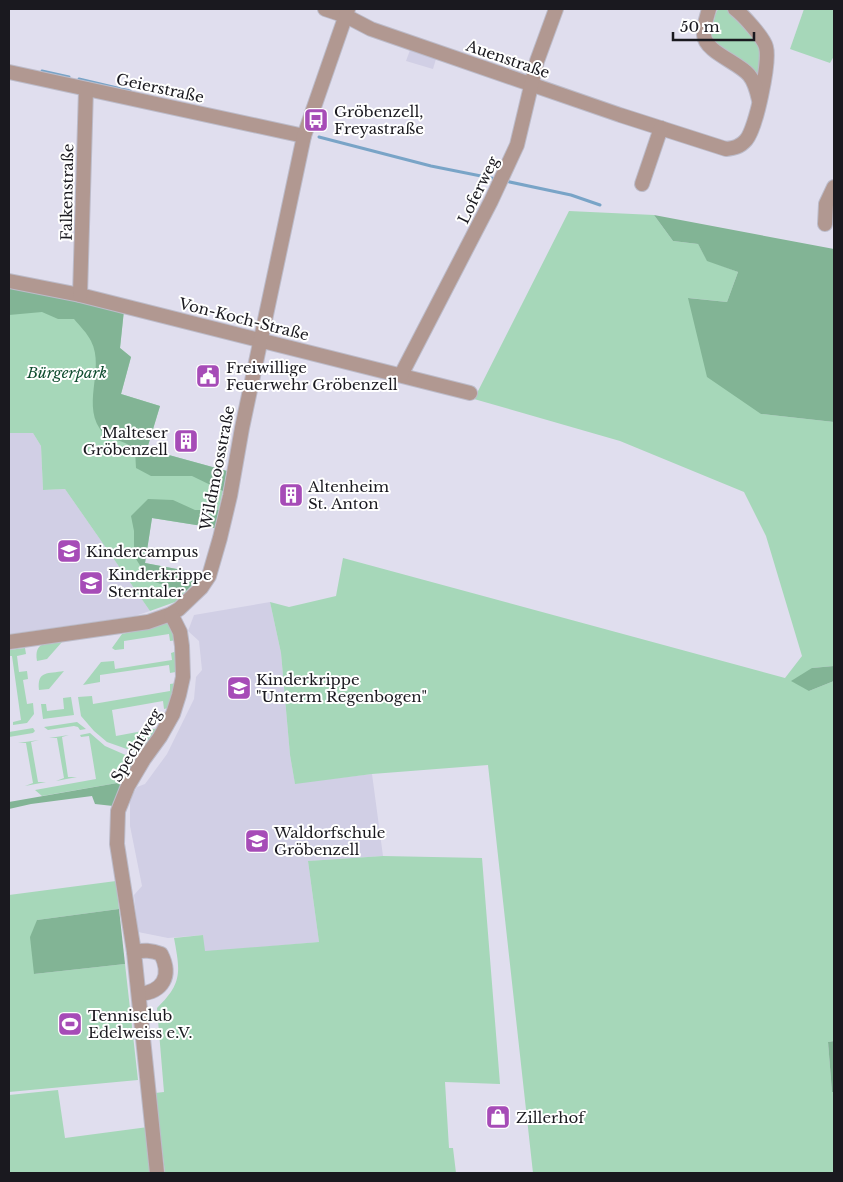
<svg xmlns="http://www.w3.org/2000/svg" width="843" height="1182" viewBox="0 0 843 1182" font-family="'Libre Baskerville',serif">
  <style>
    .built { fill: #d1cfe5 }
    .green { fill: #a6d7b9 }
    .forest { fill: #82b495 }
    .lines { fill: none; stroke-linecap: round; stroke-linejoin: round }
    .stream { stroke: #79a4c7; stroke-width: 3 }
    .minor-casing { stroke: #bcbbc9; stroke-width: 16 }
    .minor { stroke: #b19891; stroke-width: 14 }
    .labels { text-anchor: middle; dominant-baseline: central; stroke-width: 4; stroke-linejoin: round; paint-order: stroke }
    .street-label { font-size: 15px; fill: #1a191f; stroke: #fff }
    .poi-label { font-size: 15px; fill: #1a191f; stroke: #fff; text-anchor: start }
    .park-label { font-size: 15px; font-style: italic; fill: #104d30; stroke: #fff }
  </style>
  <rect width="100%" height="100%" fill="#e0deee"/>
  <g class="built">
    <polygon points="410,50 436,59 433,69 406,61"/>
    <polygon points="9,433 33,433 41,446 43,490 65,489 150,611 135,616 9,634"/>
    <polygon points="270,602 281,653 290,755 295,783 372,774 383,856 308,861 319,942 204,952 203,935 168,938 138,932 134,895 142,886 130,826 130,799 137,787 145,784 167,754 194,699 196,677 202,670 199,641 188,631 194,615"/>
  </g>
  <g class="green">
    <polygon points="718,9 732,9 746,21 760,48 762,61 758,77 715,43 711,36 715,15"/>
    <polygon points="804,9 834,9 834,56 830,63 790,49"/>
    <polygon points="569,211 654,215 673,241 698,244 707,260 738,272 727,302 689,298 761,414 834,422 834,666 812,668 809,691 834,681 834,1041 828,1042 832,1092 834,1092 834,1173 533,1173 488,765 372,774 295,784 290,755 281,653 270,602 289,607 336,596 343,558 785,678 802,656 766,536 744,492 620,441 474,399"/>
    <polygon points="9,284 124,310 120,348 131,357 121,394 160,406 147,449 227,471 215,528 152,518 145,563 203,574 175,602 150,611 65,489 43,490 41,446 33,433 9,433"/>
    <polygon points="166,622 173,626 178,640 170,641 169,634 124,641 124,649 115,650 112,648 122,634 158,626"/>
    <path d="M62,642L47,659L37,661C34,641 46,644 62,642Z"/>
    <polygon points="25,648 26,654 17,656 19,672 27,671 28,679 23,680 27,704 33,703 34,714 27,723 13,725 13,722 21,720 12,656 9,656 9,650"/>
    <polygon points="177,651 181,671 170,673 169,665 100,675 100,682 83,685 101,662 114,661 115,669 172,660 171,653"/>
    <path d="M64,671L49,689L39,690C37,670 48,674 64,671Z"/>
    <polygon points="177,683 172,707 164,709 163,701 112,710 116,736 164,727 141,754 107,742 94,731 81,716 78,697 92,696 93,704 170,691 170,684"/>
    <polygon points="71,697 74,715 43,719 41,704 46,704 47,711 64,709 63,698"/>
    <polygon points="77,722 86,729 80,730 78,727 74,726 48,730 44,727"/>
    <polygon points="33,728 35,731 33,733 9,737 9,732"/>
    <polygon points="90,733 105,746 137,760 123,782 42,796 35,790 96,779 89,736 81,737 80,735"/>
    <polygon points="69,735 62,737 68,777 77,777 56,781 64,778 57,738 49,738"/>
    <polygon points="39,740 31,742 38,782 46,782 25,786 33,783 26,743 18,743"/>
    <path d="M383,856L482,858L500,1084L445,1082L449,1148H453L456,1173H165L155,1093L164,1092L157,1008C183,983 180,971 174,938L203,935L205,951L319,942L308,861Z"/>
    <polygon points="116,881 119,909 37,920 34,974 125,964 138,1080 9,1092 9,895"/>
    <polygon points="58,1090 65,1138 148,1127 152,1173 9,1173 9,1095"/>
  </g>
  <g class="forest">
    <polygon points="654,215 834,249 834,422 761,414 707,377 688,298 727,302 738,272 707,261 698,244 673,241"/>
    <path d="M9,284L124,310L120,348L131,357L121,394L160,406L147,449L227,471L223,491L192,476H151L136,468L135,450C132,447 129,445 125,443C119,440 109,439 104,434C79,407 106,370 91,341C87,333 80,326 74,319H58L42,312L9,315Z"/>
    <polygon points="148,499 173,500 195,510 219,510 215,528 152,518 145,563 203,574 185,592 149,580 136,559 134,550 134,531 131,516"/>
    <polygon points="834,666 834,681 809,691 791,681 812,668"/>
    <polygon points="123,782 113,806 95,804 92,796 31,804 9,809 9,802"/>
    <polygon points="119,909 125,964 34,974 30,937 37,920"/>
    <polygon points="834,1041 834,1092 832,1092 828,1042"/>
  </g>
  <g class="lines">
    <g class="stream">
      <polyline points="42,71 69,77"/>
      <polyline points="79,79 130,91"/>
      <polyline points="319,137 431,166 496,179"/>
      <polyline points="505,181 571,195 600,205"/>
    </g>
    <defs>
      <g id="minor">
        <path d="M325,9L346,16L371,29L620,115L726,149C734,148 740,147 746,140C756,129 770,62 766,47C764,38 743,15 735,9"/>
        <path d="M709,9C707,17 703,27 704,35C705,52 738,62 749,75C755,82 757,91 759,100"/>
        <polyline points="9,72 304,136"/>
        <polyline points="642,184 661,128"/>
        <polyline points="825,224 826,204 834,187"/>
        <polyline points="9,281 80,295 470,393"/>
        <polyline points="80,295 86,89"/>
        <polyline points="401,375 491,201 517,145 537,61 556,9"/>
        <polyline points="9,642 148,622 171,614 179,609 201,588 209,576 220,538 230,496 242,428 304,136 348,9"/>
        <path d="M134,952C144,950 151,950 161,954C172,976 163,992 139,994"/>
        <polyline points="157,1173 134,952 117,844 118,811 128,786 144,759 160,737 173,714 179,695 183,677 182,646 180,632 171,614"/>
      </g>
    </defs>
    <use href="#minor" class="minor-casing"/>
    <use href="#minor" class="minor"/>
  </g>
  <defs>
    <symbol id="bus-square" viewBox="-11 -11 22 22"><rect x="-9" y="-9" width="18" height="18" rx="4" fill="#a64cb7" stroke="#fff"/><path d="M-5-6H5V4H4V6H2V4H-2V6H-4V4H-5ZM-3.5-4V0h7V-4ZM-3.5 1.2v1.5H-2V1.2ZM2 1.2v1.5H3.5V1.2Z" fill="#fff"/></symbol>
    <symbol id="civic-square" viewBox="-11 -11 22 22"><rect x="-9" y="-9" width="18" height="18" rx="4" fill="#a64cb7" stroke="#fff"/><path d="M-.6-6.5H3V-4.5H.6V-3L4-1V1h2V6H-6V1h2V-1L-.6-3ZM-1.2 2.5V6h2.4V2.5Z" fill="#fff"/></symbol>
    <symbol id="building-square" viewBox="-11 -11 22 22"><rect x="-9" y="-9" width="18" height="18" rx="4" fill="#a64cb7" stroke="#fff"/><path d="M-4-6H4V6H1V3H-1V6H-4ZM-2.5-4.3h1.7v1.8h-1.7ZM.8-4.3h1.7v1.8H.8ZM-2.5-1h1.7V.8h-1.7ZM.8-1h1.7V.8H.8Z" fill="#fff"/></symbol>
    <symbol id="school-square" viewBox="-11 -11 22 22"><rect x="-9" y="-9" width="18" height="18" rx="4" fill="#a64cb7" stroke="#fff"/><path d="M0-5L7-2L0 1L-7-2ZM-4 1L0 2.5L4 1V4Q0 6-4 4Z" fill="#fff"/></symbol>
    <symbol id="stadium-square" viewBox="-11 -11 22 22"><rect x="-9" y="-9" width="18" height="18" rx="4" fill="#a64cb7" stroke="#fff"/><path d="M0-5a6.5 5 0 1 0 0 10a6.5 5 0 1 0 0-10ZM-3.5-1.8h7v3.6h-7Z" fill="#fff"/></symbol>
    <symbol id="shop-square" viewBox="-11 -11 22 22"><rect x="-9" y="-9" width="18" height="18" rx="4" fill="#a64cb7" stroke="#fff"/><path d="M-5-2.5h2.3a2.7 3.5 0 0 1 5.4 0H5L5.5 6h-11ZM-1.5-2.5h3a1.5 2.3 0 0 0-3 0Z" fill="#fff"/></symbol>
  </defs>
  <g fill-rule="evenodd">
    <use href="#bus-square" x="302" y="106" width="28" height="28"/>
    <use href="#civic-square" x="194" y="362" width="28" height="28"/>
    <use href="#building-square" x="172" y="427" width="28" height="28"/>
    <use href="#building-square" x="277" y="481" width="28" height="28"/>
    <use href="#school-square" x="55" y="537" width="28" height="28"/>
    <use href="#school-square" x="77" y="569" width="28" height="28"/>
    <use href="#school-square" x="225" y="674" width="28" height="28"/>
    <use href="#school-square" x="243" y="827" width="28" height="28"/>
    <use href="#stadium-square" x="56" y="1010" width="28" height="28"/>
    <use href="#shop-square" x="484" y="1103" width="28" height="28"/>
  </g>
  <g class="labels">
    <g class="street-label">
      <text transform="translate(508 59) rotate(19)">Auenstraße</text>
      <text transform="translate(160 88) rotate(12)">Geierstraße</text>
      <text transform="translate(478 190) rotate(-64)">Loferweg</text>
      <text transform="translate(67 192) rotate(-89)">Falkenstraße</text>
      <text transform="translate(244 319) rotate(14)">Von-Koch-Straße</text>
      <text transform="translate(217 468) rotate(-79)">Wildmoosstraße</text>
      <text transform="translate(136 745) rotate(-59)">Spechtweg</text>
    </g>
    <g class="poi-label">
      <text x="334" y="111">Gröbenzell,<tspan x="334" dy="17">Freyastraße</tspan></text>
      <text x="226" y="367">Freiwillige<tspan x="226" dy="17">Feuerwehr Gröbenzell</tspan></text>
      <text x="168" y="432" text-anchor="end">Malteser<tspan x="168" dy="17">Gröbenzell</tspan></text>
      <text x="308" y="486">Altenheim<tspan x="308" dy="17">St. Anton</tspan></text>
      <text x="86" y="551">Kindercampus</text>
      <text x="108" y="574">Kinderkrippe<tspan x="108" dy="17">Sterntaler</tspan></text>
      <text x="256" y="679">Kinderkrippe<tspan x="256" dy="17">"Unterm Regenbogen"</tspan></text>
      <text x="274" y="832">Waldorfschule<tspan x="274" dy="17">Gröbenzell</tspan></text>
      <text x="88" y="1015">Tennisclub<tspan x="88" dy="17">Edelweiss e.V.</tspan></text>
      <text x="516" y="1117">Zillerhof</text>
    </g>
    <g class="park-label">
      <text x="67" y="372">Bürgerpark</text>
    </g>
  </g>
  <rect width="843" height="1182" fill="none" stroke="#1a191f" stroke-width="20"/>
  <path d="M673 32v8h81v-8" fill="none" stroke="#1a191f" stroke-width="2.5"/>
  <text x="680" y="32" font-size="15" fill="#1a191f" stroke="#ffffff" stroke-width="4" paint-order="stroke">50 m</text>
</svg>
